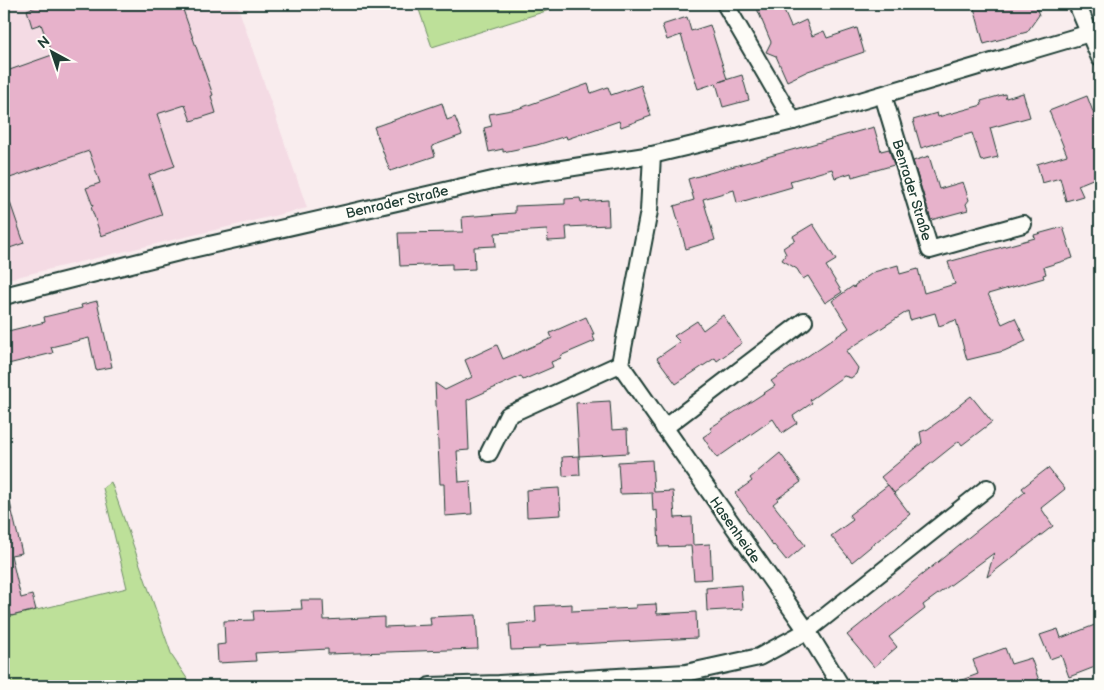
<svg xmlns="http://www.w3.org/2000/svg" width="1104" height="690" viewBox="0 0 1104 690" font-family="'Balsamiq Sans',sans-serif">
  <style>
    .built { fill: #f4dbe4 }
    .green { fill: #bde099; stroke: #6e8e66 }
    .building { fill: #e7b2cb; stroke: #1f3d34 }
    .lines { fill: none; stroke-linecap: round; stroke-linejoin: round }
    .street-casing { stroke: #1f3d34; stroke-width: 20 }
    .street { stroke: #fdfcf7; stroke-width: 16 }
    .labels { text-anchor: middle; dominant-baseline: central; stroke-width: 4; stroke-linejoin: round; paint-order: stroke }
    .street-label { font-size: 14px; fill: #1f3d34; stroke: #fdfcf7 }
  </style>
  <rect width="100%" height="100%" fill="#f9edee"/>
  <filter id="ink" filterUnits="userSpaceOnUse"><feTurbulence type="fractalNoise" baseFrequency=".02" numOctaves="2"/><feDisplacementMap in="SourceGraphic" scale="10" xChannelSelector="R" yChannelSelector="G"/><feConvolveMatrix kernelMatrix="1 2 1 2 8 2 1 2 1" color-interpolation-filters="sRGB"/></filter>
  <g filter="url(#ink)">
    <polygon class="built" points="4,4 237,4 307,208 4,280"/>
    <g class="green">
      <polygon points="417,4 561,4 562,6 432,47"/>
      <polygon points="111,482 172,656 192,686 215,686 4,686 4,618 127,588 103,488"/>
    </g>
    <g class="building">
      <polygon points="42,4 181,4 213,95 211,96 216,113 191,121 185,105 157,114 175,166 149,175 162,215 101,236 91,207 93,206 86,188 100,183 89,151 4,180 4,72 52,55 41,24 32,27 27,10"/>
      <polygon points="755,4 781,4 791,27 806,20 812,36 824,31 827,38 857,28 864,52 808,71 787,81 776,56 766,52 771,42"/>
      <polygon points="973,4 1035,4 1039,15 1027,32 984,44"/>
      <polygon points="687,17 691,31 710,25 727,79 719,82 742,75 749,100 723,107 716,83 698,89 681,35 667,40 662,25"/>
      <polygon points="588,84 591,93 608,87 611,95 641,85 651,116 621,127 619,121 567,139 566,136 537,145 503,152 503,149 489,152 484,128 492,126 489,114 517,109"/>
      <polygon points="1023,93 1030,117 990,128 998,157 981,161 972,133 921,148 913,120 937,113 938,117 982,105 981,101 1005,94 1006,98"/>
      <polygon points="1087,96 1100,130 1100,176 1078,185 1083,196 1066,201 1060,178 1042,183 1037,164 1067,155 1049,111"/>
      <polygon points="442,103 447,120 455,117 462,135 432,146 435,156 390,171 374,127"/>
      <polygon points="874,127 881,151 889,149 894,165 852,177 851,173 835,178 832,169 790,181 792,187 737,203 734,190 703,199 715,240 686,249 674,206 694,200 688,179"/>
      <polygon points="929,156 939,189 963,182 969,200 966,204 968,210 931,220 913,161"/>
      <polygon points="6,191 24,243 4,250 4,192"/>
      <polygon points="580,198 581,202 608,200 609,225 566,227 567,240 548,241 547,230 495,233 496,246 474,247 475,269 452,270 452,264 400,266 398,233 463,232 462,217 515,213 515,206 565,204 565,199"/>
      <polygon points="813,224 836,260 826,266 842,292 825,303 808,276 803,279 797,269 782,260 786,254 783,248 795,240 793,236"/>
      <polygon points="1063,227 1073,258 1044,267 1046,274 1043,275 1044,278 988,294 1002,324 1015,318 1026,341 1004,351 967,360 956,320 939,326 935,313 910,320 908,311 846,351 858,368 856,374 851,378 844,376 810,400 812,403 793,416 797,423 782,433 773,419 717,458 703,437 712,431 710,428 775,386 771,381 849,328 832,301 853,286 854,288 855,285 874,272 898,265 900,274 918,269 924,293 955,284 948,262 1035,238 1034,235"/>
      <polygon points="97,301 112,367 96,370 89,338 51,347 53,353 4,365 4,332 45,322 44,317 82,308 81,305"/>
      <polygon points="723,315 742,343 717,361 715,358 676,384 657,358 680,342 674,336 697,321 703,330"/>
      <polygon points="586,317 594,334 592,334 595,341 560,356 561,358 551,362 553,367 523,380 521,376 467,400 469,450 457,451 459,482 470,481 472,514 445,516 444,484 440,484 435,383 445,390 472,377 465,360 497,345 503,359 552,338 550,333"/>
      <polygon points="971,396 992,422 962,445 959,441 894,493 881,477 922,443 920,432 928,429 942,419"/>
      <polygon points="610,401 612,430 627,429 628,453 579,456 580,475 563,476 562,457 579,456 576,403"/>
      <polygon points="780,453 801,482 777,499 778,500 773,504 805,545 787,561 774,545 773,546 735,493 752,481 750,478"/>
      <polygon points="652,460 654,492 673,491 675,518 692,517 693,545 710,544 712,579 694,580 691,546 659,547 657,510 653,511 652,493 620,494 618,462"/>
      <polygon points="1048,468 1065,489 1041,508 1053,526 987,577 994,553 923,605 925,609 889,637 897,647 874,667 847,635 1025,492 1022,488"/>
      <polygon points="888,485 910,514 852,562 831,536 853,520 849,515"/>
      <polygon points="559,488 561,515 527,517 526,490"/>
      <polygon points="10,503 22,553 11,555 21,598 32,595 36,610 11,616 8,603 4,604 4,504"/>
      <polygon points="741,585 743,609 707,611 706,588"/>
      <polygon points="301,600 323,600 324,620 384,617 384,627 431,625 430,617 476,615 478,649 328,654 328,649 255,653 256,661 218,663 217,645 225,644 224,621 254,620 253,611 302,609"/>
      <polygon points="572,604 572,611 636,608 636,605 656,604 657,614 696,612 697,638 539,646 539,649 511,650 509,624 536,622 535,606"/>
      <polygon points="1100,623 1100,665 1069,677 1061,655 1050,659 1040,635 1058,629 1061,638"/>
      <polygon points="1005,648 1011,664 1031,658 1041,686 951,686 951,684 978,674 973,660"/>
    </g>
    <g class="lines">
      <defs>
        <g id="street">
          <polyline points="725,4 793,121"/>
          <polyline points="1077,4 1100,58"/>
          <polyline points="883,95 930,250 1023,224"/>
          <polyline points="652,155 649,211 620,364 807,631 841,686"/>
          <polyline points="4,296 179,252 497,179 652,155 793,121 1100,30"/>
          <polyline points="664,428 804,321"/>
          <polyline points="489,453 508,415 620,364"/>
          <polyline points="430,686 499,684 686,673 759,657 807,631 987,488"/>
        </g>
      </defs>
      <use href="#street" class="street-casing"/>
      <use href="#street" class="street"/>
    </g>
  </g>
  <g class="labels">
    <g class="street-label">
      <text transform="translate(912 190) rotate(73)">Benrader Straße</text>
      <text transform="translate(397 202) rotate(-13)">Benrader Straße</text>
      <text transform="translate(735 530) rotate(55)">Hasenheide</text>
    </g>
  </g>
  <rect width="1104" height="690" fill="none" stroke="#fdfcf7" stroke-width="20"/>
  <rect x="10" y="10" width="1084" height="670" fill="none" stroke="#1f3d34" stroke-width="2" filter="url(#ink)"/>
  <g transform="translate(52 52) rotate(320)" stroke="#fdfcf7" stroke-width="4" paint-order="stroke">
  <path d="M0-4L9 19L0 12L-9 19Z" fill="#1f3d34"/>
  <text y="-8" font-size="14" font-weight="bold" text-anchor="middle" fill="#1f3d34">N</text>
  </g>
</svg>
